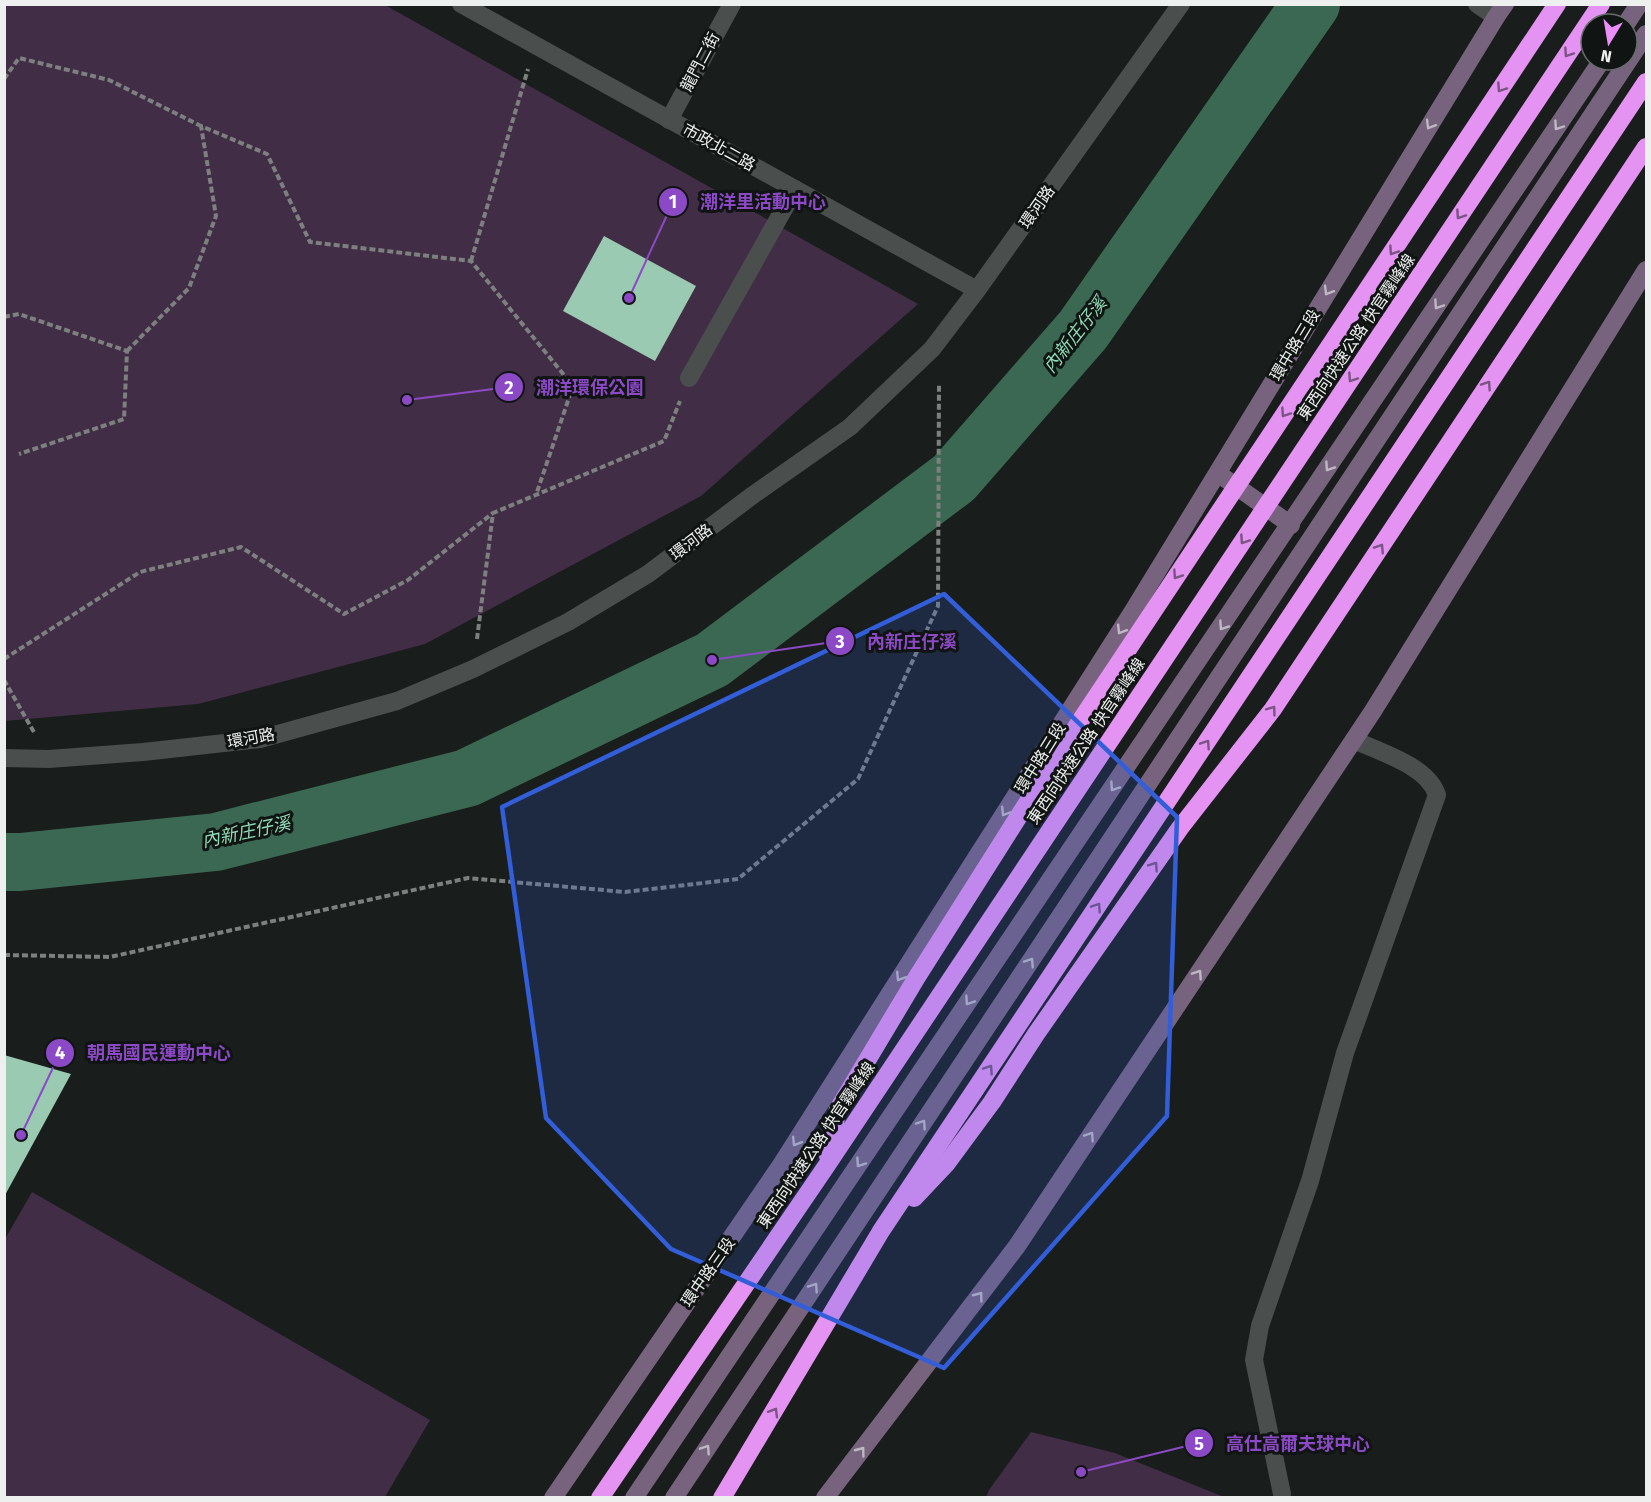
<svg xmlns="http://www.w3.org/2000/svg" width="1651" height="1502" viewBox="0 0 1651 1502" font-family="'Fira Sans','Noto Sans TC',sans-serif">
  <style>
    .green { fill: #422d46 }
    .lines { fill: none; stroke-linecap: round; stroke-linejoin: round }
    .river { stroke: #3a6853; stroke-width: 58 }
    .building { fill: #9acab2 }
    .path { stroke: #7c807e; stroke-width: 4; stroke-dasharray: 6 3; stroke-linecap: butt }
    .lane { stroke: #4a4f4d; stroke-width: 18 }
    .street { stroke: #4a4f4d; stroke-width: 18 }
    .secondary { stroke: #78637f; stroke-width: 18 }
    .highway { stroke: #e493f2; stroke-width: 18 }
    .oneway { stroke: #7a5482 }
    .oneway2 { stroke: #beb8c2 }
    .marked { fill: #325eda; fill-opacity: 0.2; stroke: #325eda; stroke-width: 4.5; stroke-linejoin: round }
    .labels { text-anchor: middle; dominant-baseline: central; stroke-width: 6; stroke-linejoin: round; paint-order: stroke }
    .street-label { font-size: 16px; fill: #edf0ef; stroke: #101412 }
    .water-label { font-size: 18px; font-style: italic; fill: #90dcb8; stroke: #101412 }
    .leader { fill: none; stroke: #8c49c6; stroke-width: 2 }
    .callout-dot { fill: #8c49c6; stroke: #101412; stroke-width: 2 }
    .mark-label { font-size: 18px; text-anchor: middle; font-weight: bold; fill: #fff }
    .callout-label { font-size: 18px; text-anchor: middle; font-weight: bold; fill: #8c49c6; stroke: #101412; stroke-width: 6; stroke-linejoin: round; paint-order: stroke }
  </style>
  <rect width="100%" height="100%" fill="#191d1b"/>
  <g class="green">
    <polygon points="5,5 385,5 918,304 701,496 425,644 198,704 5,721"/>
    <polygon points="32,1192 430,1420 385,1497 5,1497 5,1239"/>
    <polygon points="1031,1432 1115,1453 1224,1497 986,1497 989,1490"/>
  </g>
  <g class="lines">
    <polyline class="river" points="4,862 20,862 216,842 467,778 712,660 954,478 1083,330 1311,4"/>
  </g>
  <g class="building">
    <polygon points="604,236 696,286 655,361 563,311"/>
    <polygon points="4,1055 71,1074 4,1197"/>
  </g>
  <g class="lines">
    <g class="path">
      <polyline points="4,79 19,58 109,80 201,126"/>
      <polyline points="471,261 528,69"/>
      <polyline points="4,317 19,314 127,351 124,419 19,454"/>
      <polyline points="127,351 189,288 216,216 201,126 267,154 310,242 471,261 573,386 536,495"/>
      <polyline points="477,639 493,513 664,441 680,401"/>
      <polyline points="4,659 140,572 241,547 344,614 408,580 493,513"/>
      <polyline points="4,680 35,734"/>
      <polyline points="4,955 110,957 468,878 625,892 738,879 858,779 938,606 939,385"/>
    </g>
    <g class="lane">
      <polyline points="689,378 795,189"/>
      <path d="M1282,1494L1254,1360L1260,1326L1310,1181L1345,1053L1437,795C1428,766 1380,752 1354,740"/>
    </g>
    <g class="street">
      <polyline points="461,4 977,290"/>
      <polyline points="1477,4 1496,17"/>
      <polyline points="669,120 732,4"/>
      <polyline points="4,758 49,759 143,752 260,739 397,701 473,669 568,622 648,574 753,495 850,427 932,349 977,290 1181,4"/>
    </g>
    <g class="secondary">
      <polyline points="1626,24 1639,4"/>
      <polyline points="1223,477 1291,525"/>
      <polyline points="553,1498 781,1165 1133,611 1496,17 1505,4"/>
      <polyline points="634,1498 1602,60"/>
      <polyline points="674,1498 1646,34"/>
      <polyline points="825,1498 1017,1246 1373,711 1646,270"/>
    </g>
    <g class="highway">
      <polyline points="828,1156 838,1109 917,977 1055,759 1557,4"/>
      <polyline points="914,1198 947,1163 992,1102 1036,1034 1180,828 1273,709 1646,147"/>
      <polyline points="600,1498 827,1165 1601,4"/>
      <polyline points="722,1498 881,1231 1646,82"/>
    </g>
  </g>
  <defs><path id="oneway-chevron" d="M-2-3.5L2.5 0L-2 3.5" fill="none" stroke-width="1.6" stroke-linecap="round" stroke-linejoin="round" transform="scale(1.5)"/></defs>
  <g class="oneway">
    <use href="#oneway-chevron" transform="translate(1568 53) rotate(124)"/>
    <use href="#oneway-chevron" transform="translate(1501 88) rotate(124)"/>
    <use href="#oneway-chevron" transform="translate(1460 215) rotate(124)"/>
    <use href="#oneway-chevron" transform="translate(1393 251) rotate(124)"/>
    <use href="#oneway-chevron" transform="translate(1352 378) rotate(124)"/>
    <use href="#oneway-chevron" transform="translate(1487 385) rotate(-56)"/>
    <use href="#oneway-chevron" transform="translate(1285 413) rotate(124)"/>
    <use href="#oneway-chevron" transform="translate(1244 540) rotate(124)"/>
    <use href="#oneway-chevron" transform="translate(1380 548) rotate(-57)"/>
    <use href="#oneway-chevron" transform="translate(1177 575) rotate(124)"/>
    <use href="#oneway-chevron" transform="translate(1272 710) rotate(-54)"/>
    <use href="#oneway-chevron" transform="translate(1206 744) rotate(-56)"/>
    <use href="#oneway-chevron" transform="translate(1154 866) rotate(-55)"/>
    <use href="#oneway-chevron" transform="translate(1097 907) rotate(-56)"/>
    <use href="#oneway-chevron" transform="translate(989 1069) rotate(-56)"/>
    <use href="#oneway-chevron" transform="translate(774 1412) rotate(-59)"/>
  </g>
  <g class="oneway2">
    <use href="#oneway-chevron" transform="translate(1430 125) rotate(121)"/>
    <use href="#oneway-chevron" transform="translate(1558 126) rotate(124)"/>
    <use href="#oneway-chevron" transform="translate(1328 291) rotate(121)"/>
    <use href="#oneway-chevron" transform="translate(1438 305) rotate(124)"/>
    <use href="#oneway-chevron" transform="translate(1329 467) rotate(124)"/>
    <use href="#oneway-chevron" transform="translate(1223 626) rotate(124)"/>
    <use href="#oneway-chevron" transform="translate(1121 630) rotate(122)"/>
    <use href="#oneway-chevron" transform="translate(1114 787) rotate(124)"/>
    <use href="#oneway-chevron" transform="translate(1005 812) rotate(122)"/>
    <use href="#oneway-chevron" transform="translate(1030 962) rotate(-56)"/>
    <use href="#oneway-chevron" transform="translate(1198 974) rotate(-56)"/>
    <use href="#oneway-chevron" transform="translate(900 977) rotate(122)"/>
    <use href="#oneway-chevron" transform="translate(969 1001) rotate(124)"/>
    <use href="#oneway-chevron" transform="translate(922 1124) rotate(-56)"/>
    <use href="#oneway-chevron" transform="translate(1090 1136) rotate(-56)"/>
    <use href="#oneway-chevron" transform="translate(796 1142) rotate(122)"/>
    <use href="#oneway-chevron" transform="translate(860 1163) rotate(124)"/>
    <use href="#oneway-chevron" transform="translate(814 1287) rotate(-56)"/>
    <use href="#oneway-chevron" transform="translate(979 1296) rotate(-53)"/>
    <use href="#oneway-chevron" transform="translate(706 1449) rotate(-56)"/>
    <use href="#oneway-chevron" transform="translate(861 1451) rotate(-53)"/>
  </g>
  <path class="marked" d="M944,594L1177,817L1167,1116L944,1368L671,1249L546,1118L502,807Z"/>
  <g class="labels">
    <g class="street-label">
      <text transform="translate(700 62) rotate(-62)">龍門二街</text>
      <text transform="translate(719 147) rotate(29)">市政北二路</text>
      <text transform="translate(1037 207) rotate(-55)">環河路</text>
      <text transform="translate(1356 337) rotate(-56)">東西向快速公路 快官霧峰線</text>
      <text transform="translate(1295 345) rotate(-59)">環中路三段</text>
      <text transform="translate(691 542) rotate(-37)">環河路</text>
      <text transform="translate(251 738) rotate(-10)">環河路</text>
      <text transform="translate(1086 741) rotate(-56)">東西向快速公路 快官霧峰線</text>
      <text transform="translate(1040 758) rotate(-58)">環中路三段</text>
      <text transform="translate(816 1145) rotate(-56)">東西向快速公路 快官霧峰線</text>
      <text transform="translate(708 1272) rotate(-55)">環中路三段</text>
    </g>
    <g class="water-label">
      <text transform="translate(1075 335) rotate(-52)">內新庄仔溪</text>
      <text transform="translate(246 832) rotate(-12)">內新庄仔溪</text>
    </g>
  </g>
  <path class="leader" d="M629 298L673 202M407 400L509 387M712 660L840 641M21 1135L60 1053M1081 1472L1199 1443"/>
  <g class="callout-dot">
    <circle cx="629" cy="298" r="6"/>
    <circle cx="407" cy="400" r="6"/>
    <circle cx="712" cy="660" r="6"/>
    <circle cx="21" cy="1135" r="6"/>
    <circle cx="1081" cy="1472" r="6"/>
    <circle cx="673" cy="202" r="15"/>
    <circle cx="509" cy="387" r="15"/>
    <circle cx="840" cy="641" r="15"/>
    <circle cx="60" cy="1053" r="15"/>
    <circle cx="1199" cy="1443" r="15"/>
  </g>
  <g class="mark-label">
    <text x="673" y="208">1</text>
    <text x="509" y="394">2</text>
    <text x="840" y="648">3</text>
    <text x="60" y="1059">4</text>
    <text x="1199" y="1450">5</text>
  </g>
  <g class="callout-label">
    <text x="763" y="208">潮洋里活動中心</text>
    <text x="590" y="394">潮洋環保公園</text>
    <text x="912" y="648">內新庄仔溪</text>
    <text x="159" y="1059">朝馬國民運動中心</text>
    <text x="1298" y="1450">高仕高爾夫球中心</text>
  </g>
  <rect width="1651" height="1502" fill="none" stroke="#edf0ef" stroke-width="12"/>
  <g transform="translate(1609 42) rotate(191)"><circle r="28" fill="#101412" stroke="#686c6a" stroke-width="1.5"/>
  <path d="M0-4.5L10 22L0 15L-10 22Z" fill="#eb8dfb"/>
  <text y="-9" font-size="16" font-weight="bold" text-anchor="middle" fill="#edf0ef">N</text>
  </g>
</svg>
